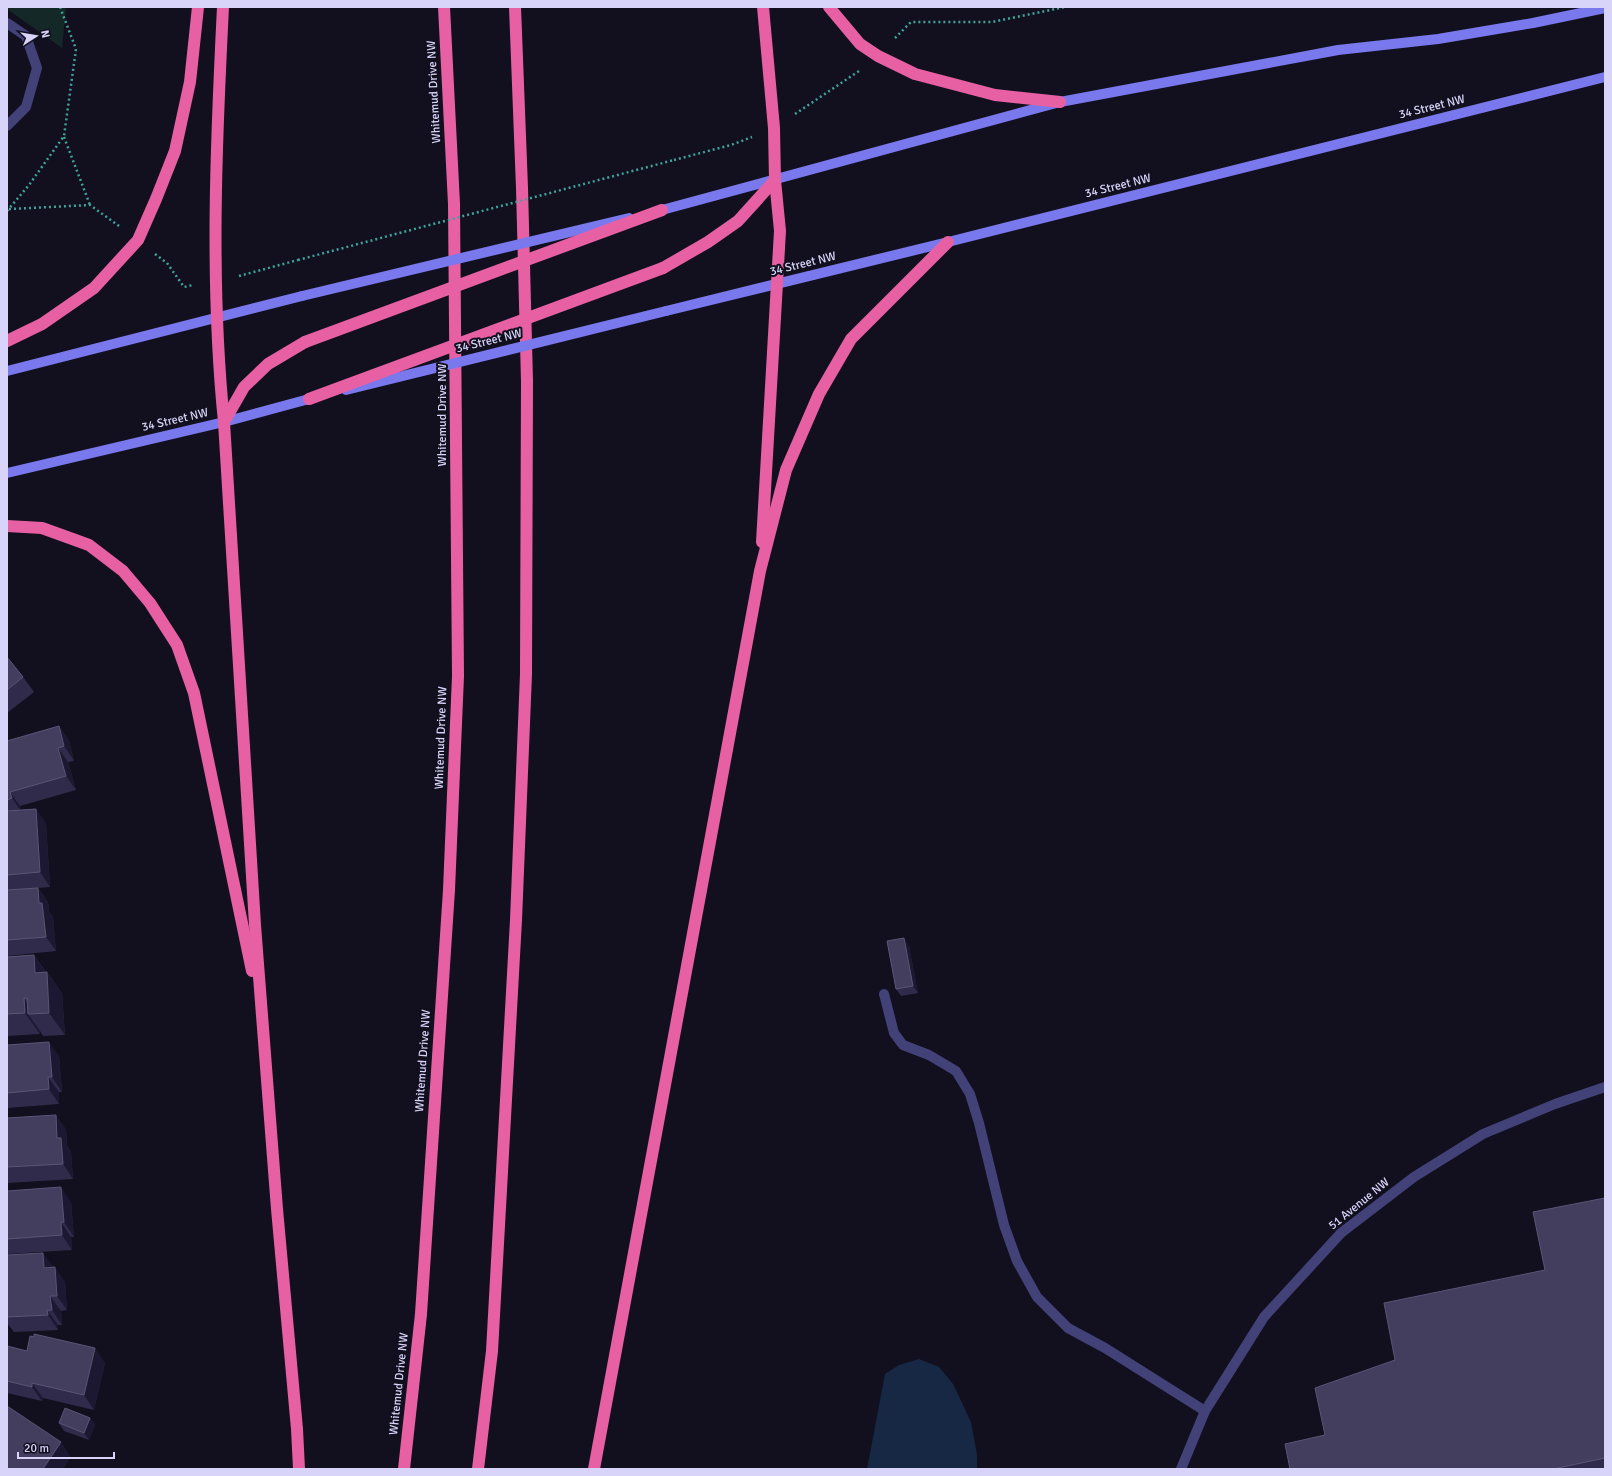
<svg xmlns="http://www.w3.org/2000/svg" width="1612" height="1476" viewBox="0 0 1612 1476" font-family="Signika,sans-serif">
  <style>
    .green { fill: #142827 }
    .water { fill: #162843 }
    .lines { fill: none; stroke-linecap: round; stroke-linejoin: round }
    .path { stroke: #3ea39b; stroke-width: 2.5; stroke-dasharray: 2 3; stroke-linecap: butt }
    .lane { stroke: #424178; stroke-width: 10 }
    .street { stroke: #424178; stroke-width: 10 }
    .secondary { stroke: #7978ec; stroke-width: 10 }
    .highway { stroke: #e860a4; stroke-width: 12 }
    .path-bridge { stroke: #3ea39b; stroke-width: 2.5; stroke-dasharray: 2 3; stroke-linecap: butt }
    .secondary-bridge { stroke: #7978ec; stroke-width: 10 }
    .highway-bridge { stroke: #e860a4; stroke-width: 12 }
    .wall { fill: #312b4b }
    .shaded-wall { fill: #1d1832 }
    .building { fill: #433d5e; stroke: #5a5576 }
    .labels { text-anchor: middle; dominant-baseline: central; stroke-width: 4; stroke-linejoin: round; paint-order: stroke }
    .street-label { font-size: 12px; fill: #d8d4f9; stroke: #12101f }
  </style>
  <rect width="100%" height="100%" fill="#12101f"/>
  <polygon class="green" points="7,7 66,7 62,48 7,9"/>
  <polygon class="water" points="919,1359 939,1367 953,1384 971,1422 977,1455 977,1469 867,1469 885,1374 899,1365"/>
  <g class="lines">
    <g class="path">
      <polyline points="895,38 911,22 992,22 1065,7"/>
      <polyline points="795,114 859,71"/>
      <polyline points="64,137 90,205"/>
      <polyline points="674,160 731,145 752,137"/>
      <polyline points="9,209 90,205 119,226"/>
      <polyline points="7,211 29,185 64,136 76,49 60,7"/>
      <polyline points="155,254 167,263 184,287 193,285"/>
      <polyline points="239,276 298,260"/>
    </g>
    <g class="lane">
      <polyline points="7,23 26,36 37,68 26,107 7,126"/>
      <polyline points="884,994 894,1033 903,1045 929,1055 956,1071 970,1094 979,1123 1004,1225 1017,1261 1037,1297 1068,1328 1105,1348 1205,1411"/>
    </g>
    <polyline class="street" points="1181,1469 1205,1411 1264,1317 1341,1233 1414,1177 1483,1134 1555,1104 1605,1087"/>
    <g class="secondary">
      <polyline points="662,210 1060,102 1338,50 1438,39 1533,23 1605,8"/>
      <polyline points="666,311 948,242 1605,77"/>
      <polyline points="7,371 302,296"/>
      <polyline points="7,473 224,422 309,399"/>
    </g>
    <g class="highway">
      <path d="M223,7C216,145 210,284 224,422L255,925L277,1209L297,1429L299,1469"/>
      <polyline points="829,7 860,44 878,56 915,74 995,95 1060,102"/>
      <polyline points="663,268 708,242 738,221 775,180"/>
      <polyline points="7,341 42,324 94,288 138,240 156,199 175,151 190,82 198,7"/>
      <polyline points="224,422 244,387 268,364 305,342"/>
      <polyline points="7,526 42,528 89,545 123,571 150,603 177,645 194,693 252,971"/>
      <polyline points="762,542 780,231 775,180 774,128 763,7"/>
      <polyline points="404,1469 421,1314 449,890 458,676 454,204 444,7"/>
      <polyline points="478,1469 492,1351 516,920 526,674 527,381 522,188 515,7"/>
      <polyline points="594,1469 760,571 786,470 819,394 851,339 948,242"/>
    </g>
    <polyline class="path-bridge" points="298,260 674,160"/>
    <g class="secondary-bridge">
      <polyline points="302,296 629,218"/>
      <polyline points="346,390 666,311"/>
    </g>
    <g class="highway-bridge">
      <polyline points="305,342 662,210"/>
      <polyline points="309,399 663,268"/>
    </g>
  </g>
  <g class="wall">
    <polygon points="7,657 23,677 34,692 7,713"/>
    <polygon points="59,726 69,741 74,761 68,762 76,790 20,806 21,810 46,823 50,887 38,888 48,902 49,912 53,917 56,951 7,956 7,741"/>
    <polygon points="909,946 918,993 901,996 896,989"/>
    <polygon points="34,955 46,972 47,972 62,993 65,1035 43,1036 40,1031 40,1034 7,1036 7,957"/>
    <polygon points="7,1045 59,1056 62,1092 59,1092 59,1104 7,1108"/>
    <polygon points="7,1118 66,1129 67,1146 71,1152 73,1179 7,1183"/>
    <polygon points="7,1191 71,1202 74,1237 71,1237 72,1250 7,1254"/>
    <polygon points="1605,1198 1605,1469 1290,1469 1325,1435 1395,1360 1545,1270"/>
    <polygon points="7,1255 53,1267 65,1282 67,1310 61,1311 62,1325 58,1325 58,1330 14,1332 7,1323"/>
    <polygon points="7,1346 27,1351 105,1363 94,1410 43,1398 42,1401 7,1393"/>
    <polygon points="90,1418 95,1425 89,1440 64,1431 59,1423"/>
  </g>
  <g class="shaded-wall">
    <polygon points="59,726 69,741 74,761 64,746"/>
    <polygon points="58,748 68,762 76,790 66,776"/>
    <polygon points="10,792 20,806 22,813 12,798"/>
    <polygon points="36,809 46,823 50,887 40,872"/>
    <polygon points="38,888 48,902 49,912 53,917 56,951 46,937 39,903"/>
    <polygon points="904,938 909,946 918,993 913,986"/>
    <polygon points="34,955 47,974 47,972 62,993 65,1035 49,1013 35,973"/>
    <polygon points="24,998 35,1014 28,1014 40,1031 40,1034 25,1013"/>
    <polygon points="49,1042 59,1056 62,1092 52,1077"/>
    <polygon points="48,1077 59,1092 59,1104 49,1089"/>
    <polygon points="56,1115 66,1129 67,1146 71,1152 73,1179 63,1164 57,1138"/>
    <polygon points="61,1187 71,1202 74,1237 64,1222"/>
    <polygon points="61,1222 71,1237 72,1250 62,1235"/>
    <polygon points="43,1253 54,1268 44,1268"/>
    <polygon points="55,1267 65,1282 67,1310 57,1296"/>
    <polygon points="50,1296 61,1311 62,1325 52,1310"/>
    <polygon points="47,1310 58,1325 58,1330 48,1315"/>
    <polygon points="95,1348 105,1363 94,1410 84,1395"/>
    <polygon points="32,1383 43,1398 42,1401 32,1387"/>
    <polygon points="90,1418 95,1425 89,1440 84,1433"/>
    <polygon points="61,1442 71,1457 63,1469 43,1469"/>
  </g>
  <g class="building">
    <polygon points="7,657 23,677 7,690"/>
    <polygon points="59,726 64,746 58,748 66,776 10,792 12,798 7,800 7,741"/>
    <polygon points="36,809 40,872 7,875 7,811"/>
    <polygon points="38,888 39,903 42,903 46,937 7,940 7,890"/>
    <polygon points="904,938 913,986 896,989 887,941"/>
    <polygon points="34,955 35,973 47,972 49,1013 28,1014 27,998 24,998 25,1013 7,1014 7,957"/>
    <polygon points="49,1042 52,1077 48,1077 49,1089 7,1093 7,1045"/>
    <polygon points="56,1115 57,1138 61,1138 63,1164 7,1167 7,1118"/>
    <polygon points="61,1187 64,1222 61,1222 62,1235 7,1239 7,1191"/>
    <polygon points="1605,1198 1605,1458 1553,1469 1290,1469 1285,1444 1325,1435 1315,1388 1395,1360 1384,1303 1545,1270 1533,1212"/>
    <polygon points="43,1253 44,1268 55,1267 57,1296 50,1296 52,1310 47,1310 48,1315 7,1317 7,1255"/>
    <polygon points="34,1334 95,1348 84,1395 32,1383 32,1387 7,1381 7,1346 27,1351 30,1336 34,1337"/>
    <polygon points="7,1406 61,1442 43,1469 7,1469"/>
    <polygon points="65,1408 90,1418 84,1433 59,1423"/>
  </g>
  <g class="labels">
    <g class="street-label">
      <text transform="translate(434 92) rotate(-93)">Whitemud Drive NW</text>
      <text transform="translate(1432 107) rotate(-14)">34 Street NW</text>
      <text transform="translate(1118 186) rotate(-14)">34 Street NW</text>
      <text transform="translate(803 264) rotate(-14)">34 Street NW</text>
      <text transform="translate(489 341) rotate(-14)">34 Street NW</text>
      <text transform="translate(442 415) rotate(-90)">Whitemud Drive NW</text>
      <text transform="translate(175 420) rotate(-13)">34 Street NW</text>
      <text transform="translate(441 738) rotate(-88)">Whitemud Drive NW</text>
      <text transform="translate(423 1061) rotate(-86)">Whitemud Drive NW</text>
      <text transform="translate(1359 1204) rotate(-39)">51 Avenue NW</text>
      <text transform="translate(399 1384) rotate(-84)">Whitemud Drive NW</text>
    </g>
  </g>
  <rect width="1612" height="1476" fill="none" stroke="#d8d4f9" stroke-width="16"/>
  <g transform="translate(36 36) rotate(78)" stroke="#12101f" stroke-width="3" paint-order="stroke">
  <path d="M0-3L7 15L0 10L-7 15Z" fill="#d8d4f9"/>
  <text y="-6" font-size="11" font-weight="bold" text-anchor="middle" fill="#d8d4f9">N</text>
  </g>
  <path d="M18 1452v6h96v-6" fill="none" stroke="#d8d4f9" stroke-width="2"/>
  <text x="24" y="1452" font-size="12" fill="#d8d4f9" stroke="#12101f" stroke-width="3" paint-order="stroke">20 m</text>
</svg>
